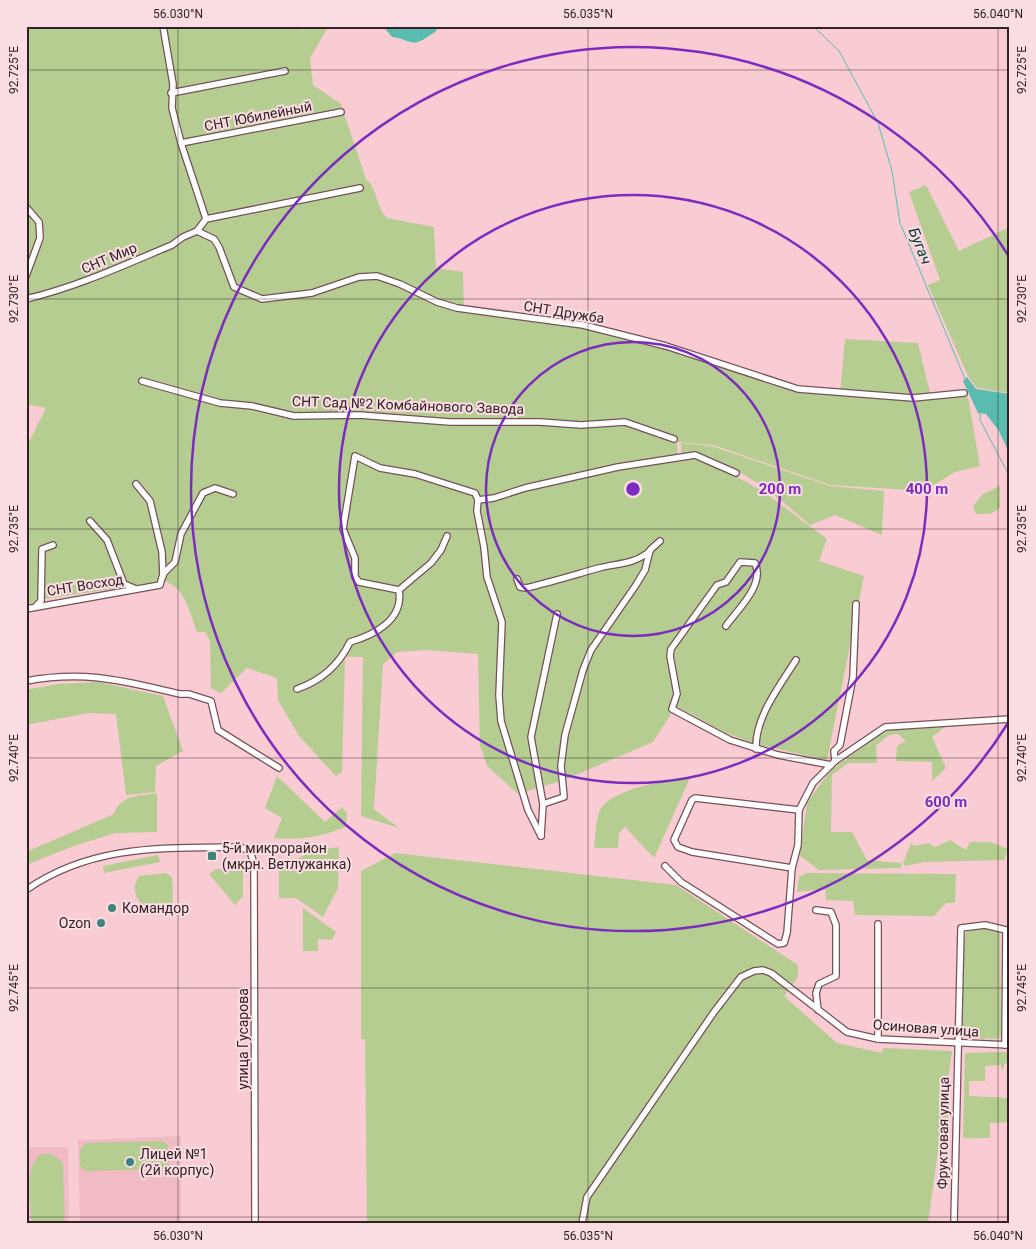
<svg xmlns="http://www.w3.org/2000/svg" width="1036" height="1249" viewBox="0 0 1036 1249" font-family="Roboto,sans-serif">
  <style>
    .built { fill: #f1bbc5 }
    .green { fill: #b5cd91 }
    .water { fill: #5abcb1 }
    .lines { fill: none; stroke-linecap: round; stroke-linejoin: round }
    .stream { stroke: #5abcb1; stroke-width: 1 }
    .minor-casing { stroke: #775058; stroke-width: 8 }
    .minor { stroke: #fff; stroke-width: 5.5 }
    .ticks { fill: none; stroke: #332225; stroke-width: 1; stroke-opacity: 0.45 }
    .ring { fill: none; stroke: #7b2cbf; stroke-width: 2.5 }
    .poi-dot { fill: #3d847c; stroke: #fadde2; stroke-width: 2 }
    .labels { text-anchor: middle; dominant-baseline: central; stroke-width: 4; stroke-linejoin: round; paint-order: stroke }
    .street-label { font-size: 14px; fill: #332225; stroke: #fadde2 }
    .poi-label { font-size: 14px; fill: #332225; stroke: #fadde2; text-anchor: start }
    .water-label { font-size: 15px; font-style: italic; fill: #033430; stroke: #fadde2 }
    .centre { fill: #7b2cbf; stroke: #fadde2; stroke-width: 2.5 }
    .ring-label { font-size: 15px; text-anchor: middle; font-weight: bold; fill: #7b2cbf; stroke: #fadde2; stroke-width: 4; stroke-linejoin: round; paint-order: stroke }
    .neatline { fill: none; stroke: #332225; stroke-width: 2 }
    .ticks-label { font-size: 12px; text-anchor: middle; fill: #332225 }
  </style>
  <rect width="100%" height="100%" fill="#f9cbd3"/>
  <g class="built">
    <polygon points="181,1136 181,1223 80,1223 78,1140"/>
    <polygon points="26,1147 68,1147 69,1223 26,1223"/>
  </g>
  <g class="green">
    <path d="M26,26H298L302,31L305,26H329L310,58L313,85L341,104L366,179C378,189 376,208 387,218L434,227L436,268L463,272L464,311L582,327L662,347L799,392L840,395L845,339L918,343L931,397L965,396L968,397L980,466L955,472L924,491L830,485L713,445L677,442L678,460L693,458L737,477L764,492L827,539L819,561L864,576L827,760L758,745L726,733L676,706L653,742L564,780L518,794L487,766L480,746L478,654L425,650L397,652L383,664L374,809L399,828L361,816L363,657H345L342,772L336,776L299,736L278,700L277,678L247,668L221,693L211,688L210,641L205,632H197C189,611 185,587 164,581L45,599L26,605V448L46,408L26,404Z"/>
    <polygon points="926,185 959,251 1010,227 1010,393 977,388 968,376 928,285 940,280 909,192"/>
    <path d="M681,443L711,446L830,486L884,491L882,535L835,515L810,525C773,493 731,457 681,453Z"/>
    <polygon points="1000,486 1000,508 990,514 976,514 973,506 983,494"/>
    <polygon points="98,682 163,696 183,751 156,766 155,792 126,795 116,714 89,713 26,725 26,690 57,684"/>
    <polygon points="945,727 932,737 946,768 932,781 932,762 896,761 897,746 906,741 898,734 889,735 876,746 877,763 848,763 832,775 831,832 852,832 867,860 901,863 901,868 819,870 800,856 807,802 831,770 886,730"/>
    <path d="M277,776L325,822L342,807L347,813L346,827C323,836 298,841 274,838L282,818L265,808Z"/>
    <path d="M690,778L654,858L625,827L619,833L618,848H594C596,837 595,824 599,813C606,789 668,780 690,778Z"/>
    <path d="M157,793V832L115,833L71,847L26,865V852L114,814C120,795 139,796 157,793Z"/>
    <polygon points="950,840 966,850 970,842 990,842 1008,849 1004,860 924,862 905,866 903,863 911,843 914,846 928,843 935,847"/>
    <polygon points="339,847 338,888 323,917 296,898 279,898 279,867 316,850"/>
    <polygon points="395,853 676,885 798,965 798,977 784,996 837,1043 882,1053 883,1048 952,1051 928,1223 367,1223 365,1039 361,1039 361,871"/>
    <polygon points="158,855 160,862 104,873 103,866"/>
    <polygon points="217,869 243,870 243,896 235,905 209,874"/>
    <path d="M166,873L172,877C172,885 174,896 172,904C167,927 121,902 139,876Z"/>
    <polygon points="806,873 956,874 955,903 946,903 934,916 855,915 853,901 826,900 825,889 797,892 799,877"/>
    <polygon points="303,908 336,932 332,940 318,939 318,951 303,951"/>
    <polygon points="980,927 992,928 1000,933 1001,1035 998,1039 964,1038 962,1035 964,936 968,931"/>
    <polygon points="1003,1052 1010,1053 1010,1063 1005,1063 1002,1071 1001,1065 985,1066 985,1081 969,1081 969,1096 1010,1098 1010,1122 990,1123 990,1138 963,1138 965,1053"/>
    <polygon points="949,1092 947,1166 943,1166 944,1113"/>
    <polygon points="163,1141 168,1145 169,1166 166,1169 85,1171 80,1166 80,1151 85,1143"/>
    <path d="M41,1154H52L63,1163L65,1223H32C31,1202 23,1168 41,1154Z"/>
  </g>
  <g class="water">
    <path d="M383,26H439C436,33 433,33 427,37C411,49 408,38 392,37Z"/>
    <polygon points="967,377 976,389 1010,394 1010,455 999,431 986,414 978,413 963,381"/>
  </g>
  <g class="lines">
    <g class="stream">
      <polyline points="556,26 566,28 583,26"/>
      <polyline points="813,26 839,51 878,123 892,171 900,223 965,379"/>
      <polyline points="980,413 980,420 1010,477"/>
      <polyline points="1010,547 1010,549"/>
    </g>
    <defs>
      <g id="minor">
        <polyline points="163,26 173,84 172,108 181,143 206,219 197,231"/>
        <polyline points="171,93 285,71"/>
        <polyline points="181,143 341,112"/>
        <polyline points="26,207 39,222 40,238 26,276"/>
        <polyline points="206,219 360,188"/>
        <polyline points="197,231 214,239 219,247 234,287 262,299 312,293 359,277 377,276 400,284 437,302 457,308 583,325 666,346 798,389 913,398 964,393"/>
        <path d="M26,299C77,287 124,265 172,245L183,237L197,231"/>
        <polyline points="142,381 220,403 252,406 294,416 359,415 450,422 540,422 581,425 625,422 674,439"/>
        <polyline points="136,484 150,501 162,552 163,576"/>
        <polyline points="90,521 107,540 124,584 136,589"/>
        <path d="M517,579L520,587L526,588C551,582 574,575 599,568C618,563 633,565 650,551"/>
        <polyline points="399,590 359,582 355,577 355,558 343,529 355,456 380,468 415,474 475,493 478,500"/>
        <polyline points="37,605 41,601 42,549 53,545"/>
        <polyline points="26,609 160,585 163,574 175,562 181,534 203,493 215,488 233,494"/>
        <path d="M726,626C738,609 765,585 755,563L740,562L726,582L717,585L671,649L670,656L677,694L672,709L730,740L778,755L831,765"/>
        <path d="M26,681C86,670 123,681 180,694H189L211,701L218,730L279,768"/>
        <path d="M297,689C320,681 339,665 350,642C374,635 404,620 399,590L431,563L441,550L447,536"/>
        <path d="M756,749C755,717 779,687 796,660"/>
        <polyline points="835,761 834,751 840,745 853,677 856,604"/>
        <polyline points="543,804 531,737 557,614"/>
        <polyline points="541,836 528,810 501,721 499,695 502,622 487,577 484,547 477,511 478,500 494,498 525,488 618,467 695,455 736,473"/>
        <polyline points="541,836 543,804 564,797 561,766 565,735 583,670 591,650 636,585 645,570 650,550 660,541"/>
        <polyline points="665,866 681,882 778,944 784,943 787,933 792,868 798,845 799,810 813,783 835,761 885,727 1010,719"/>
        <polyline points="792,868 692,852 678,847 674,840 692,800 695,798 799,810"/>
        <path d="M26,890C92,844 164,848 240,847L250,851L254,864L255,1223"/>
        <polyline points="816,910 831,912 836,925 836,976 819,984 816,993 818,1010"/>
        <polyline points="878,924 878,1039"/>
        <polyline points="582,1223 587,1197 714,1012 741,977 754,971 763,970 771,973 847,1032 878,1039 1010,1045"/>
        <polyline points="954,1223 961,928 985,925 1006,930 1005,1045"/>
      </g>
    </defs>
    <use href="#minor" class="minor-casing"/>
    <use href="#minor" class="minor"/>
  </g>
  <path class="ticks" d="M178,26V1223M588,26V1223M998,26V1223M26,70H1010M26,299H1010M26,529H1010M26,758H1010M26,988H1010M26,1217H1010"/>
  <g class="ring">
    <circle cx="633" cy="489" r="147"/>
    <circle cx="633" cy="489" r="294"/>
    <path d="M1008 723A442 442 0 1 1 1008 255"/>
  </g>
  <g class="poi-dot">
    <rect x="207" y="851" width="10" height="10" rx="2.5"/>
    <circle cx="112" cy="908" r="5"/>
    <circle cx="101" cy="923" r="5"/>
    <circle cx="130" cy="1162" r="5"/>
  </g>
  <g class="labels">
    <g class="street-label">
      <text transform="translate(258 116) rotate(-11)">СНТ Юбилейный</text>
      <text transform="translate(109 258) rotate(-23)">СНТ Мир</text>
      <text transform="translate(564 312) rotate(9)">СНТ Дружба</text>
      <text transform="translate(408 405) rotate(2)">СНТ Сад №2 Комбайнового Завода</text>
      <text transform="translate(85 585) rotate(-9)">СНТ Восход</text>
      <text transform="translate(926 1028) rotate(4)">Осиновая улица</text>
      <text transform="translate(243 1039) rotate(-90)">улица Гусарова</text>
      <text transform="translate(943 1133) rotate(-89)">Фруктовая улица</text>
    </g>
    <g class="poi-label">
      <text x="222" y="848">5-й микрорайон<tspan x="222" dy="16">(мкрн. Ветлужанка)</tspan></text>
      <text x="122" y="908">Командор</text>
      <text x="91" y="923" text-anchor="end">Ozon</text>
      <text x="140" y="1154">Лицей №1<tspan x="140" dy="16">(2й корпус)</tspan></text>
    </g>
    <g class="water-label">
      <text transform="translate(920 246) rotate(68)">Бугач</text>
    </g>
  </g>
  <circle cx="633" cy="489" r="8" class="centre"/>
  <g class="ring-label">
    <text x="780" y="494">200 m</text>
    <text x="927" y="494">400 m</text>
    <text x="946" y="807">600 m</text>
  </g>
  <rect width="1036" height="1249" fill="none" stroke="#fadde2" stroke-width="55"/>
  <rect x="28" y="28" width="980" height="1194" class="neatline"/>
  <g class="ticks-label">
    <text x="178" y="18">56.030°N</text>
    <text x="588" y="18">56.035°N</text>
    <text x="998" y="18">56.040°N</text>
    <text transform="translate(1022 70) rotate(-90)" y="4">92.725°E</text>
    <text transform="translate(14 70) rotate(-90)" y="4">92.725°E</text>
    <text transform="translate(1022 299) rotate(-90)" y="4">92.730°E</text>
    <text transform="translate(14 299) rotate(-90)" y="4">92.730°E</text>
    <text transform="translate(1022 529) rotate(-90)" y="4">92.735°E</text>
    <text transform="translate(14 529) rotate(-90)" y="4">92.735°E</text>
    <text transform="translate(1022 758) rotate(-90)" y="4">92.740°E</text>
    <text transform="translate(14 758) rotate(-90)" y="4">92.740°E</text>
    <text transform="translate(14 988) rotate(-90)" y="4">92.745°E</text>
    <text transform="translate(1022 988) rotate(-90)" y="4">92.745°E</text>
    <text x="178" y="1240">56.030°N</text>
    <text x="588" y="1240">56.035°N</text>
    <text x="998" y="1240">56.040°N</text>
  </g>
</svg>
